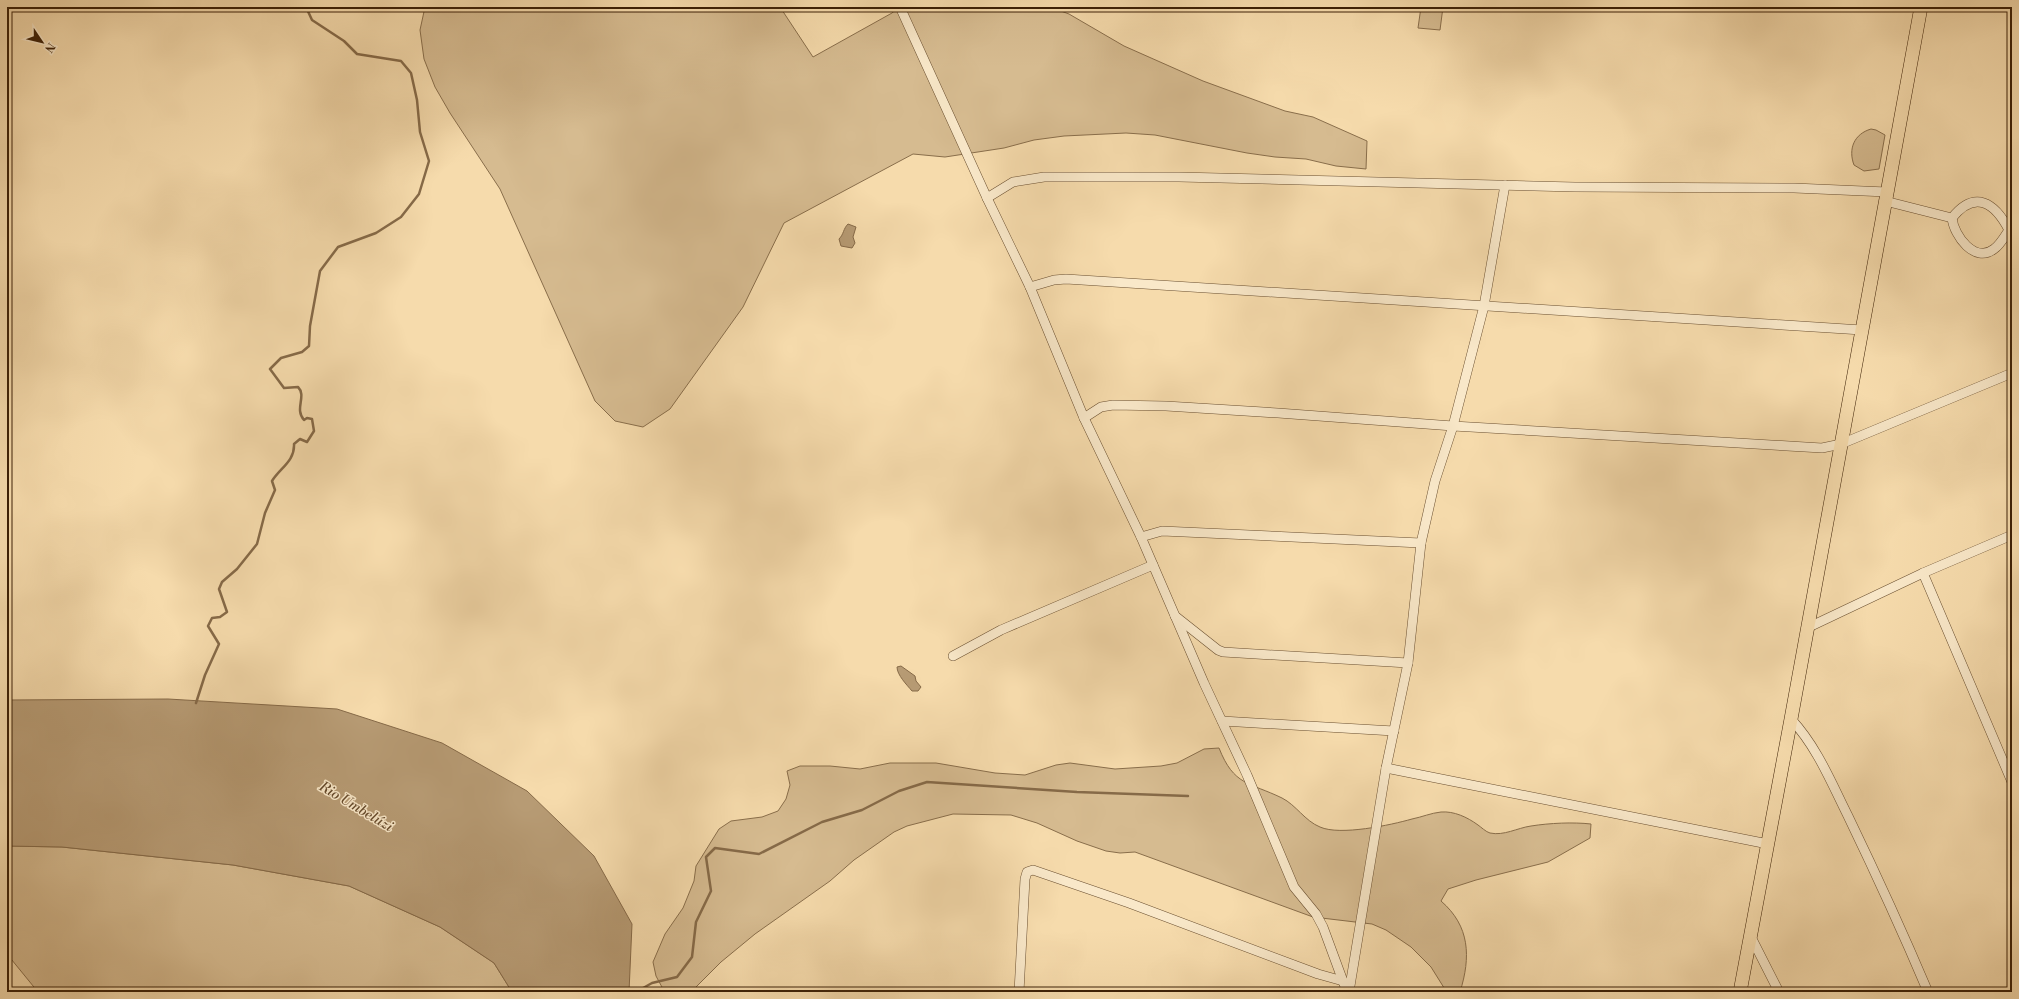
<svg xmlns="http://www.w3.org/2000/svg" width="2019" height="999" viewBox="0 0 2019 999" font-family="'Libre Bodoni',serif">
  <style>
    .green { fill: #d6bb90; stroke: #896e4b }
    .water { fill: #b79b74; stroke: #866a48 }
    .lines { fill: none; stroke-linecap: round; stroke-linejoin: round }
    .stream { stroke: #866a48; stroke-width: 2.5 }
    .street-casing { stroke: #6a4f30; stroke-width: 10 }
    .primary-casing { stroke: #3c2006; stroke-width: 14 }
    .street { stroke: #f9e8c9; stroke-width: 9 }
    .primary { stroke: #f6dbac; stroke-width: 13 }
    .labels { text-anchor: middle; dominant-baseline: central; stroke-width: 3; stroke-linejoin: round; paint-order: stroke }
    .water-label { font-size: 14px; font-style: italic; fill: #674b2c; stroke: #f9e8c9 }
  </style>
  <rect width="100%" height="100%" fill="#f6dbac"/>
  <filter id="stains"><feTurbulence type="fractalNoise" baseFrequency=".005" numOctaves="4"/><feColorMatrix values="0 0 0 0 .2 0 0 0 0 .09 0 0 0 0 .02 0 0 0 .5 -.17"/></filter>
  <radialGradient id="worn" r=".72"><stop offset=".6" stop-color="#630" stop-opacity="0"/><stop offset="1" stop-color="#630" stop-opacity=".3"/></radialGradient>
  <g class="green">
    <polygon points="425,7 780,7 813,57 892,13 899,7 1050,7 1069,14 1124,46 1203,81 1285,111 1313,117 1367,141 1366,169 1336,166 1306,159 1275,157 1247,153 1155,135 1126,133 1064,136 1034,140 1004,148 945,157 913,154 784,223 743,307 670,409 643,427 615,421 595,401 500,189 450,113 435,87 424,59 420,30"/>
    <polygon points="1421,7 1443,7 1440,30 1418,28"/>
    <path d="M1871,129L1876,130L1885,135L1879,169L1864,171L1854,165C1848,149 1854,134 1871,129Z"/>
    <path d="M1219,748C1234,786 1249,782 1282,798C1296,805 1305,821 1320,827C1340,836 1391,825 1412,819C1422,817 1431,813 1441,812C1454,811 1467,817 1478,825C1481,827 1486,832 1490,833C1504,836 1517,828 1531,826C1550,823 1573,822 1591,824L1590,838L1548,862L1476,880L1448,889L1441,901C1470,926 1471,957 1460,992L1446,991L1431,967L1411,947L1386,930L1372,924L1313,917L1135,852L1120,853L1106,851L1077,841L1037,823L1011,815L953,814L907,826L894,832L854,860L830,881L755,934L721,962L691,992H670L663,989L656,976L653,962L665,934L683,908L694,881L696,866L719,829L731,821L762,817L778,811L786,799L790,785L787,771L800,766H830L860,769L890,763H936L995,773L1025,775L1056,765L1070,763L1115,769L1161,766L1177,763L1204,749Z"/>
    <polygon points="7,846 62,847 233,865 349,886 440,927 494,963 512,992 38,992 7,954"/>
  </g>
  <g class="water">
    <path d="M848,224L856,227L853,237L855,243L852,248L841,246L839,239C844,234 843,229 848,224Z"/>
    <path d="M901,666L915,676L916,681L921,687L918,691H912C907,685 897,675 897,667Z"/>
    <polygon points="168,699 337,709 442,743 527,791 594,856 632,924 629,992 512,992 494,963 440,927 349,886 233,865 62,847 7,846 7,700"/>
  </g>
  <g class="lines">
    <g class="stream">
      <path d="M196,703L205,675L219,644L208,626L212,618L220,617L227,612L219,589L222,582L237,569L257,544L265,513L275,490L272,481C280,468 295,461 294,444L300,439L307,442L314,431L312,419L307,418L304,420C294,409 307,396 298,387L284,388L270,369L281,358L302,352L309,346L310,326L320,271L338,247L376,233L401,217L419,194L429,161L420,132L417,100L411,73L401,61L357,54L344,41L312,20L306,7"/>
      <polyline points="636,992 652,983 677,977 692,957 696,922 711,891 706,857 715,848 759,854 822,822 862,810 899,791 927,782 1077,792 1188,796"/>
    </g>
    <defs>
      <g id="street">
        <polyline points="900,7 987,198 1030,287 1084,418 1141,537 1204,683 1247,775 1294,887 1316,914 1323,927 1347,992"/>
        <polyline points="987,198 1013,182 1044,177 1179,177 1575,187 1794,188 1887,192"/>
        <path d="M1885,201L1952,218C1975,189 1995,203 2009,230L2012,231"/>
        <path d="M1952,218C1954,236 1975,264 1994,249C2000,245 2005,236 2009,230"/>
        <polyline points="1030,287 1054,280 1066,279 1862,330"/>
        <polyline points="1084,418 1101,407 1113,405 1166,406 1278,413 1453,426 1822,448 1841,444 2012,373"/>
        <polyline points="1141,537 1162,531 1421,543"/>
        <polyline points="1923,573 2012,782"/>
        <polyline points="1175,616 1218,650 1223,652 1408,663"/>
        <polyline points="1807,628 1923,573 2012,535"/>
        <polyline points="953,656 1001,630 1153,565"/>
        <path d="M1791,719C1817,747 1831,782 1848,816C1876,874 1903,933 1928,992"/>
        <polyline points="1222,721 1394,731"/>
        <polyline points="1386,768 1768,844"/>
        <polyline points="1750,935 1779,992"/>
        <polyline points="1019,992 1025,879 1027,872 1033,870 1129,903 1318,974 1343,981"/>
        <polyline points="1349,992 1386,768 1408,663 1421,543 1435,481 1453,426 1484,306 1505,185"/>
      </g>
      <polyline id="primary" points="1740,992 1791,719 1921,7"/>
    </defs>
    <use href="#street" class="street-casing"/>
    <use href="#primary" class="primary-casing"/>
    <use href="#street" class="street"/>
    <use href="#primary" class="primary"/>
  </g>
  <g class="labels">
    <g class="water-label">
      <text transform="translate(356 807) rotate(31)">Rio Umbelúzi</text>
    </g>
  </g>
  <rect width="2019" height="999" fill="none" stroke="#f6dbac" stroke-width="24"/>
  <rect x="8" y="8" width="2003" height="983" fill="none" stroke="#3c2006" stroke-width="2"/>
  <rect x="12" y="12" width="1995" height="975" fill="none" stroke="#3c2006"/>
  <g transform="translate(42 42) rotate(125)" stroke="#f9e8c9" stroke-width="3" paint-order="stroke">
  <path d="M0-3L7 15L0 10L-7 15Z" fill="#3c2006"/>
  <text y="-6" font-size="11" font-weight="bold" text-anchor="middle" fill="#3c2006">N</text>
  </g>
  <rect width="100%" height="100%" filter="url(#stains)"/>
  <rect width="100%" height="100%" fill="url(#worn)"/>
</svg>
